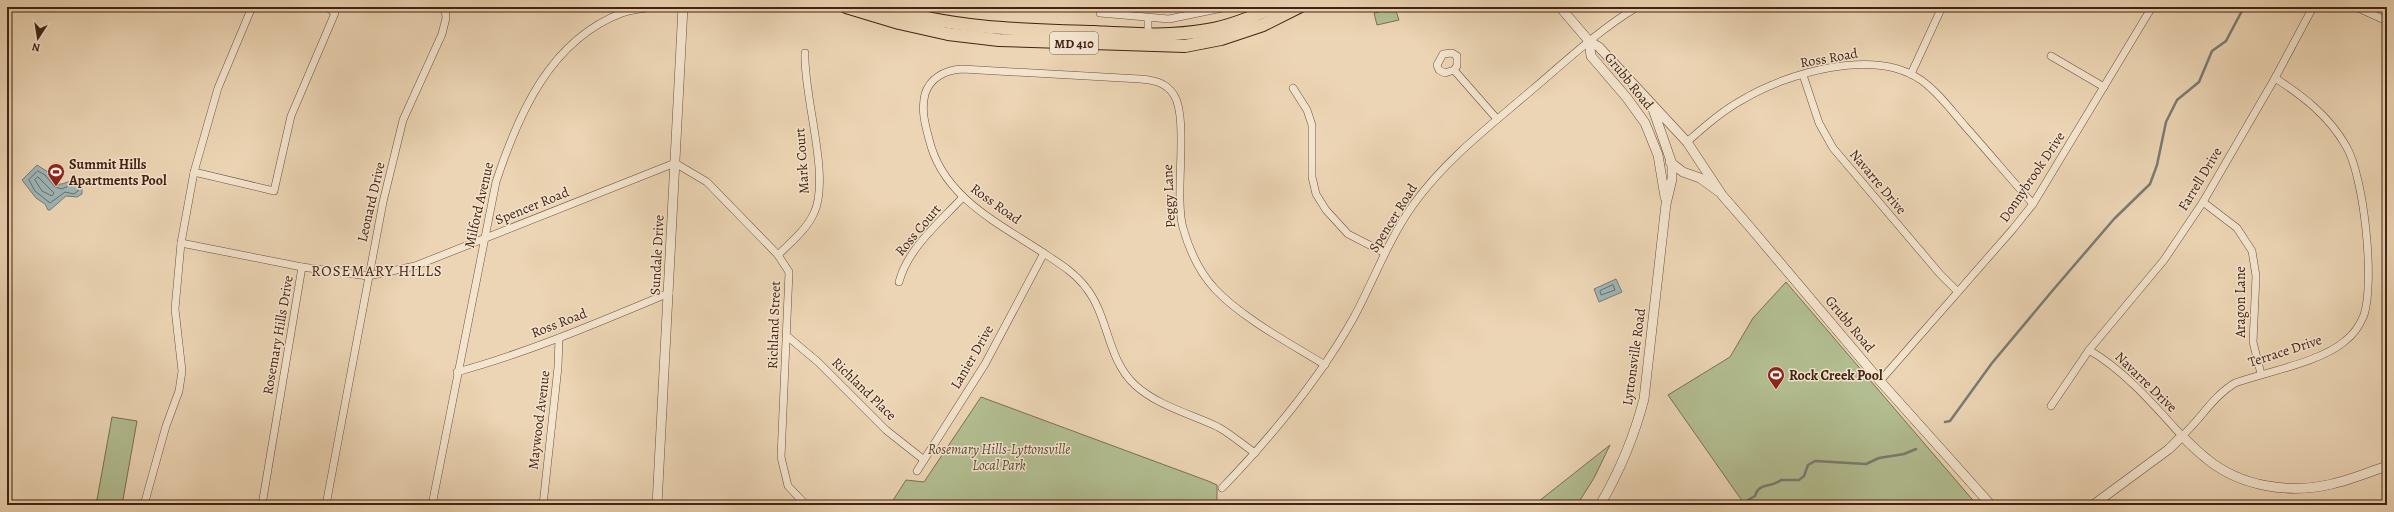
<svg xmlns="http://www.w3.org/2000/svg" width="2394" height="512" viewBox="0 0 2394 512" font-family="Alegreya,serif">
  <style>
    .green { fill: #b2be91; stroke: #7a7052 }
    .water { fill: #9db6b8; stroke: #797b76 }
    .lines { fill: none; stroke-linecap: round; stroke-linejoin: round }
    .shore { stroke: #706c66; stroke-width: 1 }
    .stream { stroke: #797b76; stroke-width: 2.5 }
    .minor-casing { stroke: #6d4f3b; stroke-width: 8 }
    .tertiary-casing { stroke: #6d4f3b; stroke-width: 10 }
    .primary-casing { stroke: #432213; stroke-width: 14 }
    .minor { stroke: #f3e4ce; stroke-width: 7 }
    .tertiary { stroke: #f3e4ce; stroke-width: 9 }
    .primary { stroke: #ecd5b4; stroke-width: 12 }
    .labels { text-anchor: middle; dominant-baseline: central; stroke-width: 3; stroke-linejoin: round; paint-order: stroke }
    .shield { fill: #f3e4ce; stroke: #785c4b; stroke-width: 1 }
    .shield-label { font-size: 13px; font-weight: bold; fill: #432213 }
    .street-label { font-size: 14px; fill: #432213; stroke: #f3e4ce }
    .poi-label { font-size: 14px; font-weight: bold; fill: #432213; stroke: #f3e4ce; text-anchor: start }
    .park-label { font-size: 14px; font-style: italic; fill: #5f4932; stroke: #f3e4ce }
    .neighbourhood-label { font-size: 15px; letter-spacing: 1px; fill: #432213; stroke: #f3e4ce }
  </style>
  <rect width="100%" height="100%" fill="#ecd5b4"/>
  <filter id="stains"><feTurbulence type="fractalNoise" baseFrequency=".005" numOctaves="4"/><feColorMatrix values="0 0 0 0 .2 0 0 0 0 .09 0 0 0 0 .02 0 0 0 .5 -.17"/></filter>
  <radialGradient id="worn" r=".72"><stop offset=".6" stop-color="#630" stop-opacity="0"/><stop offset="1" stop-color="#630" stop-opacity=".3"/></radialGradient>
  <g class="green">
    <polygon points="1395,8 1399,20 1377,25 1374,13"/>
    <polygon points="1786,282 1977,505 1745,505 1668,395 1730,357 1753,318"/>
    <polygon points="981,397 1208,481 1217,485 1217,505 890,505 906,480 924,482"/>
    <polygon points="112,417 137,421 122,505 96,505"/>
    <polygon points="1610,445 1594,478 1577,505 1534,505"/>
  </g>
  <g class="water">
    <path d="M37,165L48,172L56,184C67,186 74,174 82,185V194L77,197L66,196L50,210H48L45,204L36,198L22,180Z"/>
    <polygon points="1616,279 1622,292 1599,302 1594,289"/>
  </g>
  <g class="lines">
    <g class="shore">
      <polygon points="38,171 45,175 55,187 62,189 74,183 78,186 78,191 74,194 65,192 50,203 35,191 29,180"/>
      <polygon points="38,177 54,193 52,196 42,191 35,180"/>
      <polygon points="1613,285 1615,290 1601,295 1600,291"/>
    </g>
    <g class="stream">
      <polyline points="1945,422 1950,421 1992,363 2053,290 2114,219 2150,184 2157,165 2166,122 2177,100 2199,82 2212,51 2226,41 2244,7"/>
      <path d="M1748,500L1755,496C1759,482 1771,488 1781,480H1799L1804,476L1808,465L1815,461L1866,464L1879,458L1904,454L1916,449"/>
    </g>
    <defs>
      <g id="minor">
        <polyline points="2356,7 2387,21"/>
        <polyline points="1100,13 1169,19 1227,7"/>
        <polyline points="1148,34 1148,18"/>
        <polyline points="2051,56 2104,87"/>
        <polyline points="1454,70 1445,73 1439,70 1437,65 1443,54 1452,53 1457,56 1457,66 1454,70 1497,119"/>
        <polyline points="1911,74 1942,7"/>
        <polyline points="1803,75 1819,123 1833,148 1940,274 1958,292"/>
        <polyline points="1293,88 1307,110 1312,125 1312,177 1316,194 1326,210 1348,234 1385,253"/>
        <path d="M1687,142C1704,127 1722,111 1742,100C1787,73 1874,47 1921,80C1938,92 1951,110 1965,126C1988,152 2010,178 2033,204"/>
        <polyline points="194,172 274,191 291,116 335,13 327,7"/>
        <polyline points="2203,202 2237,228 2252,251 2256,276 2253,342 2261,374"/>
        <polyline points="181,243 302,267 368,276 415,266 675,163 707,182 778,255 789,272 781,457 788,486 806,505"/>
        <path d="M778,255C790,243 807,229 814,213C831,177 803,95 805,53"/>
        <path d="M899,282C908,248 939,223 963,197"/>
        <polyline points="787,336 818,362 886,430 924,460"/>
        <path d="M2089,350C2125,371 2154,405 2182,436C2201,419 2213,396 2235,383C2266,372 2321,362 2345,341C2353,335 2360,325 2364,315C2375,281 2364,176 2346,146C2329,116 2303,96 2275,78"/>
        <path d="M457,372C530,352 599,322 669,293"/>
        <polyline points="1880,381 2013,229 2033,204 2152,7"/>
        <polyline points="2051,406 2089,350 2164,260 2203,202 2275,78 2313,7"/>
        <path d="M1255,453C1243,445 1231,434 1218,427C1191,414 1158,406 1135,385C1107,359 1109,318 1087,289C1077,275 1062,265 1048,256C1001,224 943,199 929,139C925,124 921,110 925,94C930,78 945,70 962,69L1140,79C1153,80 1166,82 1174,95C1189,119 1174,195 1183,228C1189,249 1200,273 1215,289C1242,318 1291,344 1325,365"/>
        <polyline points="917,471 985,364 1044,253"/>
        <path d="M1222,488C1273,435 1319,380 1354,317C1374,280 1388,240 1413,205C1445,160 1491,125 1533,89C1567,60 1599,30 1637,7"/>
        <polyline points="144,505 166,426 179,391 182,371 175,309 181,243 194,172 218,88 252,7"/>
        <polyline points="262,505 302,267"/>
        <polyline points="326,505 383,202 403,120 442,34 446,18 445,7"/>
        <path d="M432,505L496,182C518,115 550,40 622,13C640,7 661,7 679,7"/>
        <polyline points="543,505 558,367 559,338"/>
      </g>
      <g id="tertiary">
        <polyline points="1560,7 1589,41 1599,47 1687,142 1722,195 1749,226 1880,381 1991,505"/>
        <polyline points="1589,41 1591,56 1627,98 1645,123 1658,155 1665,197"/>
        <polyline points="1670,162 1683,172 1700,178 1718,191"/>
        <polyline points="657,505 683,7"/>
        <path d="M1600,505C1620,471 1634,437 1644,399L1666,204L1672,179V164L1653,109"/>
        <path d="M2093,505L2169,449L2182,436C2190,444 2198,452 2207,459C2241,487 2290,494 2332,484C2350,480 2369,472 2387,466"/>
      </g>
      <g id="primary">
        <polyline points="846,7 899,23 948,34 999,40 1185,46 1221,39 1263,25 1299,7"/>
        <path d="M885,7C953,29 1023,30 1093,32C1132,34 1170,37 1208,30C1231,26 1253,17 1274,7"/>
      </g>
    </defs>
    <use href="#minor" class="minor-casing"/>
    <use href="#tertiary" class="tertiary-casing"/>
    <use href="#primary" class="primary-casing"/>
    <use href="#minor" class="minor"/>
    <use href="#tertiary" class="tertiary"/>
    <use href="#primary" class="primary"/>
  </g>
  <defs>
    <symbol id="stadium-pin" viewBox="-11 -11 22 30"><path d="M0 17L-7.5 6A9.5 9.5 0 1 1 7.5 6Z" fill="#8f2418" stroke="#f3e4ce"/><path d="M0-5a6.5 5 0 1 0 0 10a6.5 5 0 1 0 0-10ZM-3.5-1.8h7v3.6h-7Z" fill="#fff"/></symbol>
  </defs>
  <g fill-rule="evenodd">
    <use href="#stadium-pin" x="46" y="162" width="20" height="27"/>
    <use href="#stadium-pin" x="1766" y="365" width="20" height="27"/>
  </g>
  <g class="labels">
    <rect class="shield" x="1050" y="32" width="48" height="22" rx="3"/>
    <g class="shield-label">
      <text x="1074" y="43">MD 410</text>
    </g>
    <g class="street-label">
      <text transform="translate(1829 58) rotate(-10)">Ross Road</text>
      <text transform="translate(1629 81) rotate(51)">Grubb Road</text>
      <text transform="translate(802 161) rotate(-94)">Mark Court</text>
      <text transform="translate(2032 177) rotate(-56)">Donnybrook Drive</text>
      <text transform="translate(2200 179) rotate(-59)">Farrell Drive</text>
      <text transform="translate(1878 182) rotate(50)">Navarre Drive</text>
      <text transform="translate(1169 196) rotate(-93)">Peggy Lane</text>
      <text transform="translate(371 202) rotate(-77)">Leonard Drive</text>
      <text transform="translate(996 204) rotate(36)">Ross Road</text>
      <text transform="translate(479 205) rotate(-77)">Milford Avenue</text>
      <text transform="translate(532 206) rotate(-22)">Spencer Road</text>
      <text transform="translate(1393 218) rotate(-58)">Spencer Road</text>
      <text transform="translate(918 230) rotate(-50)">Ross Court</text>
      <text transform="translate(657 255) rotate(-87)">Sundale Drive</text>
      <text transform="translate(2240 302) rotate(-90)">Aragon Lane</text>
      <text transform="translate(559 323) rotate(-21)">Ross Road</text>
      <text transform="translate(1850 324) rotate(50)">Grubb Road</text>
      <text transform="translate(774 325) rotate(-88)">Richland Street</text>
      <text transform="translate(278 335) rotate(-80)">Rosemary Hills Drive</text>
      <text transform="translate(2285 351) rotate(-18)">Terrace Drive</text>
      <text transform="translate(972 357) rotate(-60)">Lanier Drive</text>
      <text transform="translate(1634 357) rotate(-82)">Lyttonsville Road</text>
      <text transform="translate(2146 382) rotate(44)">Navarre Drive</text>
      <text transform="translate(864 389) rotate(44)">Richland Place</text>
      <text transform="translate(539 420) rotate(-83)">Maywood Avenue</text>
    </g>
    <g class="poi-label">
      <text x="69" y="164">Summit Hills<tspan x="69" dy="16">Apartments Pool</tspan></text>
      <text x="1789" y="375">Rock Creek Pool</text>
    </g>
    <g class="park-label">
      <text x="999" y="449">Rosemary Hills-Lyttonsville<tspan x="999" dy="16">Local Park</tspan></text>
    </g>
    <g class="neighbourhood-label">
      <text x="377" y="271">ROSEMARY HILLS</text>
    </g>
  </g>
  <rect width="2394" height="512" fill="none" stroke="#ecd5b4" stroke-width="24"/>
  <rect x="8" y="8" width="2378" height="496" fill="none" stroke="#432213" stroke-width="2"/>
  <rect x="12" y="12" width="2370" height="488" fill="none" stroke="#432213"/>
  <g transform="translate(38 38) rotate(192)" stroke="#f3e4ce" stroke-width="3" paint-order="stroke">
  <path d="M0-3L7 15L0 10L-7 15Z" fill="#432213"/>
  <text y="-6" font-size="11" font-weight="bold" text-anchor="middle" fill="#432213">N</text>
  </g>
  <rect width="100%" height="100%" filter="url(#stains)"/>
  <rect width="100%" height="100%" fill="url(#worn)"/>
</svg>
